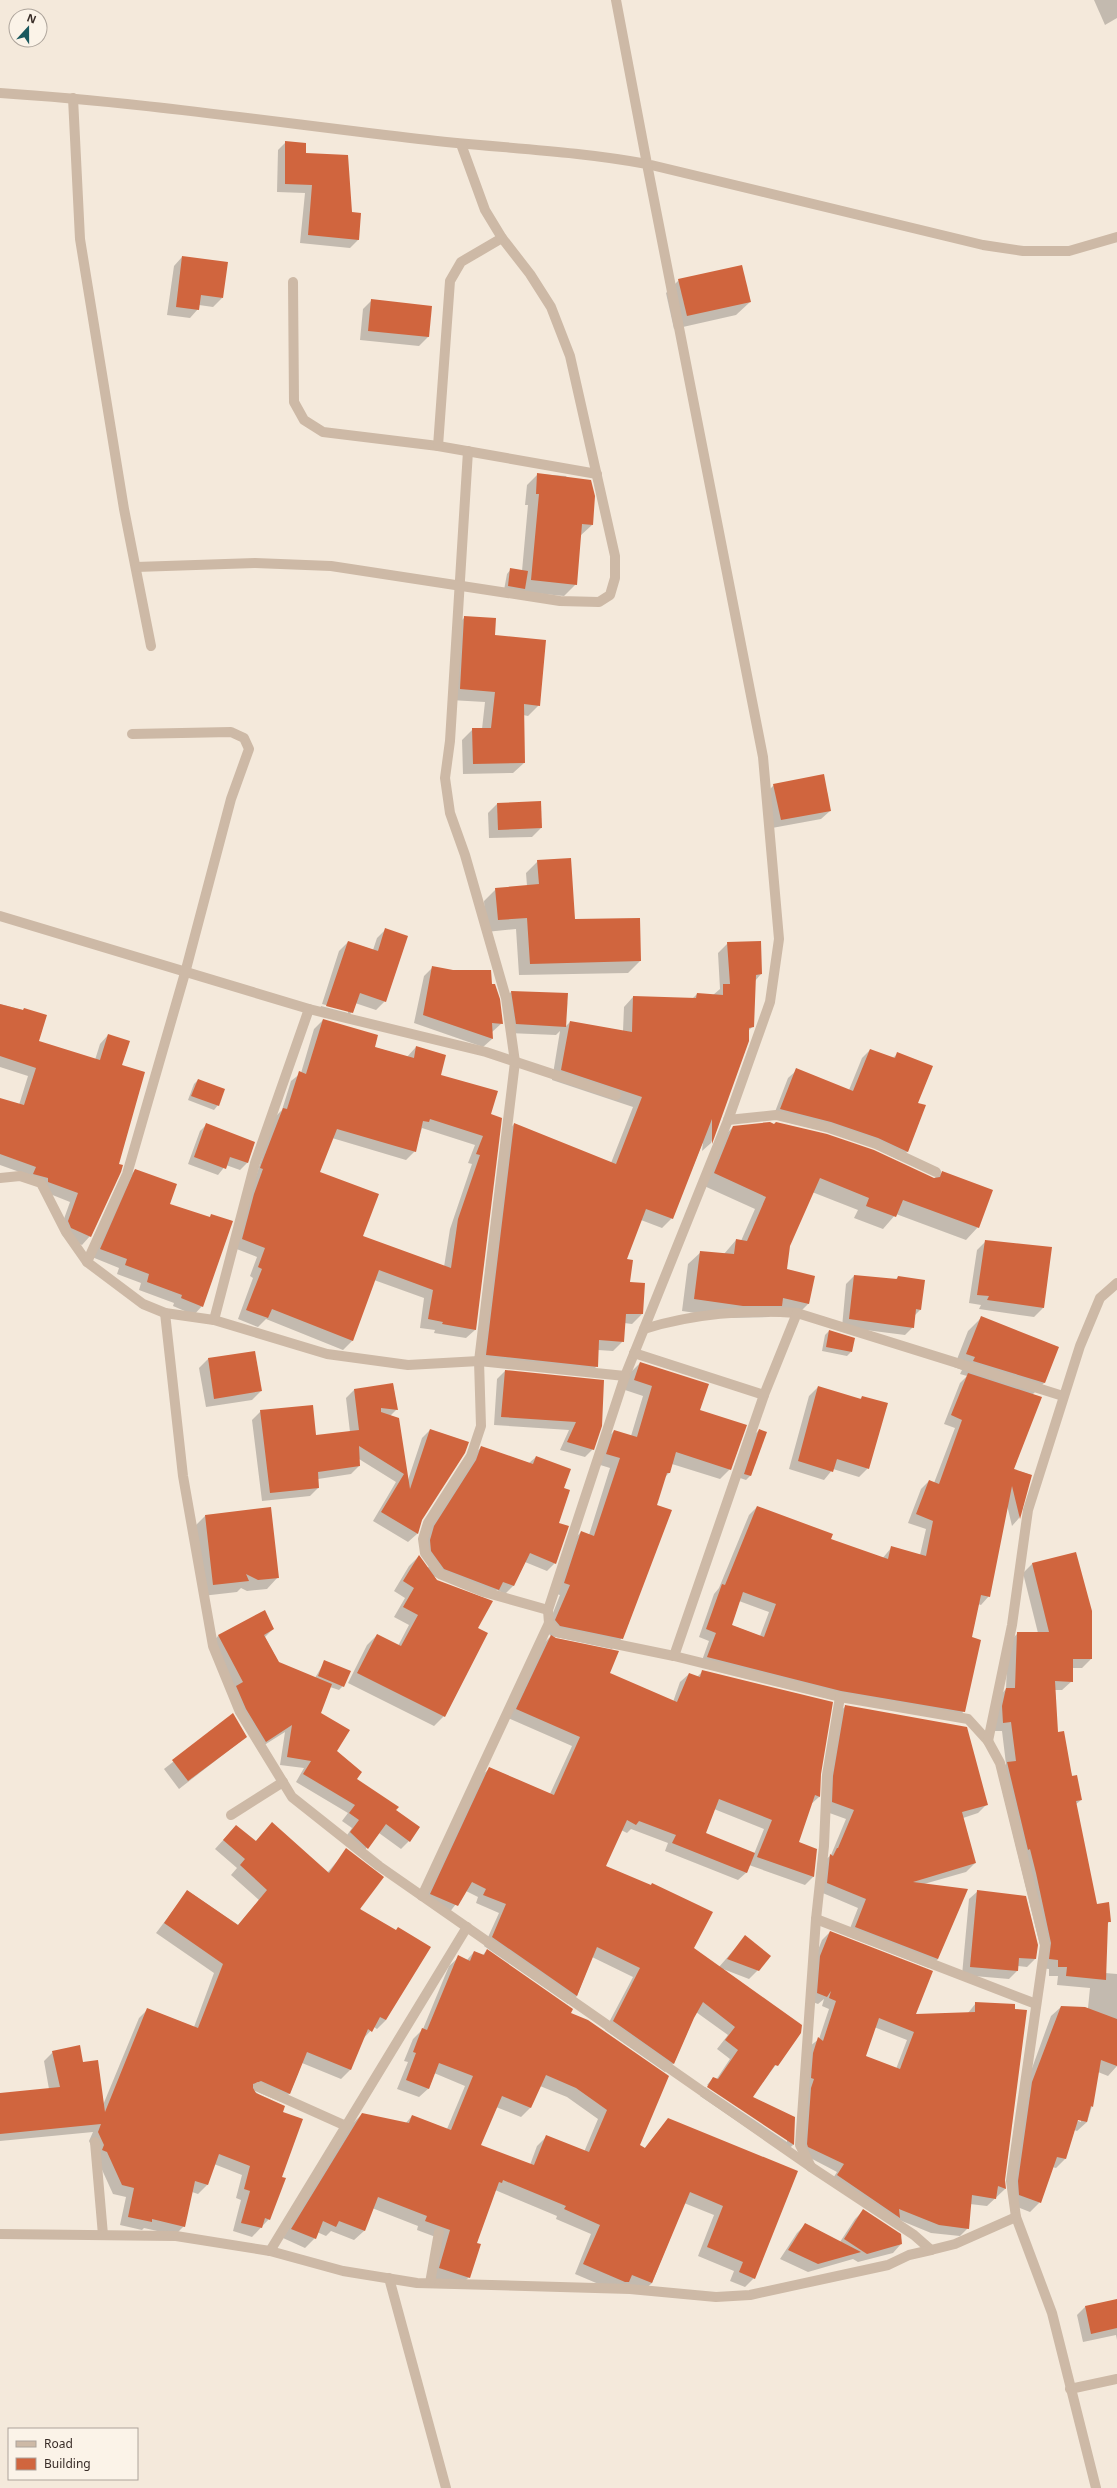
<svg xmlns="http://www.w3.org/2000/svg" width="1117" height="2488" viewBox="0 0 1117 2488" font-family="'Noto Sans',sans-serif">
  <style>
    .shadow { fill: #0003; fill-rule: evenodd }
    .building { fill: #d0653e; fill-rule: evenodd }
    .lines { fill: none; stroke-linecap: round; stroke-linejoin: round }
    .lane { stroke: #cdb9a6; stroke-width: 10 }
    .street { stroke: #cdb9a6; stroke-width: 10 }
  </style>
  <rect width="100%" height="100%" fill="#f4e9db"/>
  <g class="shadow">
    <polygon points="1094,0 1117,0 1117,18 1105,25"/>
    <polygon points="286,142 305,153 351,213 358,240 350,248 300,243 305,193 277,192 278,150"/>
    <polygon points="182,257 222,298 213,307 199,305 198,309 190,318 167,315 174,266"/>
    <polygon points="679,280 750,302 736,315 674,329 666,293"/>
    <polygon points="372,300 431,307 428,337 419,346 360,340 363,309"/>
    <polygon points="538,474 566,476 592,525 580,536 576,584 564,596 504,590 507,574 511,569 522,571 528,505 525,505 527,485"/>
    <polygon points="465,617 494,636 539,705 528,716 523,715 524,763 513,773 463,774 462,740 473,729 482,729 485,702 450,700 454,628"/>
    <polygon points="774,785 830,811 821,819 772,828 765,794"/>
    <polygon points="540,802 541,828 532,837 489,838 488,813 497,804"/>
    <polygon points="538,861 574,920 640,961 628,973 519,975 516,929 486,932 484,901 496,889 527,886 526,873"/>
    <polygon points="386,929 385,1001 376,1010 355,1003 352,1012 343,1021 318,1015 321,1006 348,1013 348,1011 322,1004 339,951 348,942 373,950 377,938"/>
    <polygon points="728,943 761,974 755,981 753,1026 748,1031 748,1041 711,1143 702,1151 703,1142 672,1218 662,1228 641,1220 625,1260 629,1283 642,1314 632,1324 624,1323 623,1341 613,1351 598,1350 597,1366 587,1376 477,1365 505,1134 514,1124 611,1163 633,1107 552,1080 560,1031 556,1035 508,1033 502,1001 511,992 567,994 565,1027 570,1022 623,1031 624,1007 633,997 692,999 697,994 713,995 720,989 718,953"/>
    <polygon points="433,967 491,985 502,1023 492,1032 492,1039 483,1047 414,1023 424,976"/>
    <polygon points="0,1004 46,1016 38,1042 95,1060 100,1044 108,1035 121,1065 90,1236 82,1245 63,1236 60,1230 70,1202 40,1190 28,1175 0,1165 0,1099 19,1105 28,1076 0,1067"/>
    <path d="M323,1020L374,1047L407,1057L416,1047L440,1076L489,1115L475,1330L466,1338L434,1333L435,1330L420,1328L424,1298L374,1280L352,1341L343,1350L266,1319L258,1327L238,1319L253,1278L250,1276L257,1257L234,1248L274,1118L282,1110L291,1081L301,1073L314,1029ZM422,1128L475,1145L468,1163L472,1164L450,1229L444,1267L362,1237L319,1172L332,1138L406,1160L415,1151Z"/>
    <polygon points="870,1050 892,1059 898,1053 917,1103 908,1151 899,1160 870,1146 822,1130 773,1117 788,1078 797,1070 849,1090 862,1058"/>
    <polygon points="198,1080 218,1105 214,1110 188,1100 194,1084"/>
    <polygon points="207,1124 254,1143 247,1163 240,1170 226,1165 218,1175 188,1164 200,1131"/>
    <polygon points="733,1127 933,1179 943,1172 978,1227 966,1240 896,1214 883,1229 854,1218 858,1210 812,1192 789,1246 786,1270 814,1277 808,1304 796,1316 776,1311 769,1317 730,1318 682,1311 688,1264 701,1252 724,1254 736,1240 741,1241 755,1209 702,1185 721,1139"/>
    <polygon points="135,1170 168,1204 209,1218 212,1215 202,1306 194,1315 173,1306 174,1303 139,1290 141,1283 117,1274 119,1268 92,1257 127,1179"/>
    <polygon points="986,1241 1051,1248 1043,1308 1034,1317 979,1309 981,1305 969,1303 977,1250"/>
    <polygon points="854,1276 895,1280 898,1277 920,1310 915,1315 913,1327 905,1335 842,1327 846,1284"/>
    <path d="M981,1318L1058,1347L1044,1383L1032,1395L1013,1469L1031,1475L1019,1518L1012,1526L1007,1505L989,1596L981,1605L978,1604L971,1638L964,1711L956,1720L700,1666L709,1641L699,1637L714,1594L719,1588L749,1515L757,1507L830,1540L882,1559L891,1548L920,1555L926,1529L908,1523L921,1489L929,1481L934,1483L955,1428L944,1424L960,1383L967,1376L960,1374L962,1370L954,1367L968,1331ZM739,1601L769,1612L760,1636L731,1625Z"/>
    <polygon points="829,1331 851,1352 847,1356 822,1351 825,1335"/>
    <polygon points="254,1352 261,1391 252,1400 206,1407 199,1368 208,1359"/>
    <path d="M640,1363L699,1411L730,1469L720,1479L672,1464L669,1473L664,1478L655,1506L622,1638L612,1649L551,1636L609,1674L673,1702L680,1682L689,1674L697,1677L703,1671L820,1774L819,1797L810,1805L798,1842L816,1850L813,1877L805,1885L749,1865L747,1872L738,1880L665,1851L668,1843L631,1829L627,1833L621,1830L605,1866L650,1886L652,1884L693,1949L719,1967L745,1937L758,1970L749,1979L723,1969L800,2032L752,2097L794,2118L793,2145L784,2153L700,2096L705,2087L787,2142V2139L707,2085L713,2078L716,2080L730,2059L717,2049L728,2035L696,2012L674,2063L665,2072L605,2030L633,1977L592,1957L577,1996L568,2004L484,1946L499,1913L476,1903L478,1897L466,1891L449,1913L423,1902L481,1776L490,1768L550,1794L572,1746L508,1718L543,1644L551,1636L546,1631L560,1595L554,1593L571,1542L581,1532L589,1535L610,1468L597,1464L604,1441L614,1431L631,1436L643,1396L625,1390L630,1373ZM714,1809L764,1829L754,1854L704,1834Z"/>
    <polygon points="505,1371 603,1381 593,1449 585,1457 560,1450 569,1430 494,1425 497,1379"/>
    <polygon points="393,1384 397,1409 390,1416 408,1480 422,1438 430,1430 422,1519 417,1534 408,1542 373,1521 396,1482 359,1459 359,1466 351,1474 318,1479 318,1488 310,1496 262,1501 252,1420 261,1411 315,1436 350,1432 346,1398 354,1390"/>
    <polygon points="818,1387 859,1400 862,1397 868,1468 859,1477 833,1469 824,1480 789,1469 809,1396"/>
    <polygon points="759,1430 750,1476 746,1480 740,1478 755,1434"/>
    <polygon points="481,1447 529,1463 536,1457 563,1489 557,1523 555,1563 547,1571 525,1562 513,1586 505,1594 497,1590 490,1597 433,1576 477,1629 444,1716 434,1726 348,1683 367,1645 377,1635 398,1646 409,1625 394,1617 405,1598 394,1591 409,1566 419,1556 427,1568 429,1567 426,1535 473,1456"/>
    <polygon points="270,1508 278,1577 267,1589 247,1591 241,1588 237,1592 202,1596 194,1527 205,1516"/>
    <path d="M1075,1553L1091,1659L1082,1668H1072V1681L1062,1690H1055L1057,1733L1081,1800L1075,1805L1096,1905L1110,1921L1106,1925L1105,1973L1117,1974V2066L1108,2076L1098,2072L1092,2106L1087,2122L1077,2131L1074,2130L1065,2159L1056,2168L1052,2167L1040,2202L1030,2212L1010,2204L1023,2093L1051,2016L1061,2007L1088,2008L1090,1988L1057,1985L1058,1976H1049V1969L1041,1968L1042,1953L998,1773L1006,1764L1002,1731H994L997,1699L1006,1689L1008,1643L1018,1633H1038L1023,1573L1032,1564ZM1073,2119H1081V2122Z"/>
    <polygon points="264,1612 273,1629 265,1637 279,1663 315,1678 325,1661 343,1686 339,1690 330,1687 320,1713 336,1751 356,1779 395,1810 409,1841 401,1849 379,1833 360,1856 343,1841 352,1828 342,1821 348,1813 296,1782 304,1768 280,1765 285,1732 258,1749 211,1644 218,1636"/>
    <polygon points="846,1706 987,1804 978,1813 963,1818 975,1863 966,1872 924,1884 938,1959 929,1968 847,1936 858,1908 818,1891 821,1864 831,1855 846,1819 824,1811 837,1714"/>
    <polygon points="233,1715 246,1737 179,1789 164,1769"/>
    <polygon points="236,1826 255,1842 264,1832 327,1873 347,1850 386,2020 377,2029 374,2027 362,2040 350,2070 341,2079 302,2063 290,2093 281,2102 253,2090 282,2112 280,2178 269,2219 252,2237 233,2231 241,2200 236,2198 242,2175 214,2164 207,2185 198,2194 192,2192 184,2226 175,2235 144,2228 142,2230 120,2225 126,2197 113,2194 89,2141 93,2132 0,2141 0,2094 49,2089 44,2061 53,2052 82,2063 103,2105 139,2018 148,2009 194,2027 214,1973 156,1933 188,1891 238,1925 259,1900 231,1875 237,1868 215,1849"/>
    <polygon points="978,1891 1036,1958 1027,1967 1018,1966 1017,1971 1009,1979 962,1975 969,1899"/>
    <path d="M830,1932L914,2015L968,2013L976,2003L1005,2189L987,2206L970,2204L968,2228L960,2236L931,2233L897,2219L830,2183L837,2172L799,2152L810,2046L819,2039L829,2009L822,2006L824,1999L818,2004L810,2001L812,1965L822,1940ZM874,2027L907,2040L896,2069L864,2057Z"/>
    <path d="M487,1950L569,2013L639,2146L644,2149L668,2119L797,2172L754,2278L745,2287L730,2281L734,2271L698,2256L714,2215L684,2203L652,2283L642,2292L615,2291L575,2274L591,2234L556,2219L557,2216L495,2190L476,2244L469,2277L459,2287L431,2278L441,2239L417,2230L418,2226L372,2208L364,2231L354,2240L331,2231L326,2236L317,2232L315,2238L305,2248L283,2238L353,2123L362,2114L405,2124L412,2116L447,2129L465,2086L434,2073L429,2088L419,2097L397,2089L408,2062L404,2061L413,2039L423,2029L449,1966L459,1957L467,1960L474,1952L482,1956ZM540,2086L567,2097L598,2119L584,2152L547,2136L537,2146L530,2165L479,2145L496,2107L521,2117L530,2108Z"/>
    <polygon points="863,2211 901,2244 893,2253 858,2262 853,2259 808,2272 780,2259 797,2233 806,2224 840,2242 855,2219"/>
    <polygon points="1117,2300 1117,2340 1116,2335 1083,2342 1077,2315 1085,2307"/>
  </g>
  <g class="building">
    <polygon points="285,141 306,143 306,153 348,155 352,212 361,213 359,240 308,235 312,185 285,184"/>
    <polygon points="182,256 228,262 223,298 201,295 199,310 176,307"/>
    <polygon points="742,265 751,302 687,316 678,279"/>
    <polygon points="371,299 432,306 429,337 368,331"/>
    <polygon points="537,473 591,480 595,496 593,525 582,524 577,585 531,580 539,494 536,494"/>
    <polygon points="510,568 528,571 525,589 508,586"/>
    <polygon points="464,616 496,618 495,635 546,640 540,706 524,704 525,763 473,764 472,728 491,728 495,692 460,689"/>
    <polygon points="824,774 831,811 781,820 773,784"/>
    <polygon points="541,801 542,828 498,830 497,803"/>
    <polygon points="571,858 575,919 640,918 641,961 530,964 527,918 498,920 495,888 539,884 537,860"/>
    <polygon points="385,928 408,936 386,1002 360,993 353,1013 326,1006 348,941 378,951"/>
    <polygon points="761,941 762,974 756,975 754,1027 749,1028 749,1041 712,1144 712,1119 673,1219 646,1209 627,1259 633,1260 630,1282 645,1283 643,1314 626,1314 624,1342 599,1340 598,1367 486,1355 514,1123 616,1164 642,1097 561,1070 570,1021 632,1032 633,996 696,998 697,993 723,995 723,984 730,984 727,942"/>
    <polygon points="432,966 453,970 491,970 492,984 495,984 500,999 503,1024 492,1023 493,1039 423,1015"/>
    <polygon points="511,991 568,993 566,1027 516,1024"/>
    <polygon points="0,1004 23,1010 24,1008 47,1015 39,1041 100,1060 108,1034 130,1041 122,1065 145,1072 119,1164 123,1165 121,1172 91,1237 71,1228 68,1221 78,1193 48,1182 48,1178 33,1174 36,1167 0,1154 0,1098 24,1105 36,1068 0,1056"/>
    <path d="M323,1019L378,1035L375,1047L414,1058L416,1046L446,1055L441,1075L498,1091L491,1114L502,1118L476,1330L442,1324L443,1322L428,1319L433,1290L379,1270L353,1341L272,1309L268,1318L246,1310L262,1269L258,1267L265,1248L242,1239L254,1194L263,1169L260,1168L261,1165L283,1108L287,1109L299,1071L306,1074ZM430,1119L483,1136L476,1154L480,1155L458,1219L451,1268L363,1236L379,1194L320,1172L337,1129L416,1152L423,1121L429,1122Z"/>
    <polygon points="870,1049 895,1058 897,1052 933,1066 918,1103 926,1105 908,1152 878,1138 831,1122 780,1109 796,1068 853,1091"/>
    <polygon points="198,1079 225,1089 219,1106 191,1096"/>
    <polygon points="770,1122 774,1124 776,1122 827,1134 874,1150 934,1178 940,1177 942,1171 993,1190 979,1228 903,1200 896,1217 866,1206 869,1198 820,1178 790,1246 787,1269 815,1276 809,1304 783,1298 782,1306 743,1306 694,1299 700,1251 734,1254 736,1239 747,1241 766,1197 714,1173 733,1126"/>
    <polygon points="206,1123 255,1142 248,1163 230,1157 226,1169 194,1157"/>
    <polygon points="135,1169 177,1184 170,1204 210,1217 211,1214 233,1221 203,1307 181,1298 182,1295 147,1282 149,1274 125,1265 127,1259 100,1249"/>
    <polygon points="985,1240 1052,1247 1044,1308 987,1300 989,1296 977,1295"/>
    <polygon points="854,1275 897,1279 898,1276 925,1280 921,1310 916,1309 914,1328 849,1319"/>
    <polygon points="981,1316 1059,1347 1045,1383 973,1361 975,1357 966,1354"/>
    <polygon points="829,1330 855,1338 852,1352 826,1347"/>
    <polygon points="255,1351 262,1391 214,1399 208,1358"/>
    <polygon points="640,1362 709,1384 700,1410 747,1425 731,1470 676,1452 670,1473 667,1473 657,1505 672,1510 623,1639 560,1626 555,1620 570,1585 564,1583 581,1531 594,1536 620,1458 606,1454 614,1430 637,1437 652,1386 634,1380"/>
    <polygon points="505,1370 604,1380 602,1426 594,1450 567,1442 576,1422 501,1417"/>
    <path d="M968,1373L1042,1397L1014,1469L1032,1475L1020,1519L1012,1486L990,1597L981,1595L972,1637L981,1640L965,1712L841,1691L707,1657L716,1633L706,1629L722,1584L725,1585L757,1506L833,1534L831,1539L888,1559L891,1546L926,1556L933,1521L916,1514L929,1480L939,1484L962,1420L951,1415ZM743,1592L776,1604L764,1637L732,1625Z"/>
    <polygon points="393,1383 398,1410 381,1408 381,1412 399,1418 410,1489 430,1429 469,1442 465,1453 422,1520 418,1534 381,1512 404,1474 359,1446 360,1466 318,1472 319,1488 270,1493 260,1410 313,1405 316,1435 359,1430 354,1389"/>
    <polygon points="818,1386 861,1399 862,1396 888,1403 869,1469 837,1459 833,1472 798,1461"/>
    <polygon points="759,1429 767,1432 751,1476 744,1474"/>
    <polygon points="481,1446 533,1464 536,1456 571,1469 564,1488 570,1490 559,1523 569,1526 556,1564 530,1553 514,1586 503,1582 499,1590 444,1569 431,1551 430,1540 434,1526 476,1460"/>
    <polygon points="271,1507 279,1578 258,1580 246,1574 249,1581 213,1585 205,1515"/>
    <polygon points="1076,1552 1092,1611 1092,1659 1073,1659 1073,1682 1055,1681 1058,1732 1064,1731 1072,1776 1077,1775 1082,1800 1076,1801 1097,1904 1109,1902 1111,1922 1108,1922 1106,1980 1066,1976 1067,1967 1058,1967 1058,1960 1049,1959 1051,1943 1036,1873 1030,1849 1028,1850 1007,1762 1016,1761 1011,1722 1003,1723 1002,1706 1006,1688 1015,1688 1017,1632 1049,1632 1032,1563"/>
    <polygon points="419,1555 437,1580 493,1601 478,1628 488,1633 445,1717 357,1673 377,1634 401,1646 418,1615 403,1607 414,1588 403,1581"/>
    <polygon points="265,1610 274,1629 264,1635 279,1662 332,1684 321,1713 350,1730 337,1751 362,1772 357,1779 399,1807 396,1810 420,1827 410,1842 386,1824 368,1849 350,1832 359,1820 349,1813 355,1805 303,1774 311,1761 287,1757 292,1725 266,1742 246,1709 236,1686 243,1682 218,1635"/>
    <polygon points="551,1635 556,1638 619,1651 610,1673 677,1702 689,1673 700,1677 702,1670 833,1702 821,1774 820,1797 815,1795 799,1842 817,1849 814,1877 757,1857 772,1820 719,1799 706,1833 755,1853 747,1873 672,1843 676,1835 639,1821 636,1825 627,1820 606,1866 651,1885 652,1883 713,1912 694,1948 802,2025 801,2033 778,2066 775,2065 753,2097 795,2117 794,2145 707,2087 713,2077 718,2079 738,2050 725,2040 735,2027 703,2002 694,2018 674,2064 613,2021 640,1968 597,1947 577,1996 492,1937 506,1904 483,1895 486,1889 472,1882 458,1906 430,1894 489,1767 554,1795 580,1737 516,1709"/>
    <polygon points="324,1660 351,1671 344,1687 318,1676"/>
    <polygon points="845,1705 967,1727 988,1805 962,1812 976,1863 913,1882 968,1889 938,1959 855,1927 866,1899 827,1883 830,1854 833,1856 837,1848 838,1848 854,1810 832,1802 833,1776"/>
    <polygon points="233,1713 247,1737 188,1781 172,1760"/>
    <polygon points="272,1822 329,1873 346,1848 384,1877 360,1909 396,1930 398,1927 431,1947 386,2020 380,2017 372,2032 368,2029 351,2070 307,2052 290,2094 261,2081 253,2084 253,2088 256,2093 285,2106 283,2112 303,2119 282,2177 286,2178 270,2220 265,2218 262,2228 241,2223 250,2191 244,2189 250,2166 219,2154 208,2185 195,2181 185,2227 152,2219 152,2222 128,2217 134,2188 122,2185 107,2152 102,2150 104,2145 98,2132 101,2124 0,2134 0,2093 60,2087 52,2051 80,2045 83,2062 98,2060 105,2112 147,2008 198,2028 223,1964 164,1923 187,1890 238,1925 267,1890 240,1865 245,1859 223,1840 236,1825 256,1841"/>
    <polygon points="977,1890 1026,1896 1038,1945 1036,1959 1019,1958 1018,1971 970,1967"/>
    <path d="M830,1931L933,1971L916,2014L975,2012V2002L1015,2004V2009L1027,2010L1005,2180L1006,2189L998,2186L996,2199L972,2195L969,2229L939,2225L899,2209L900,2218L837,2175L844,2164L808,2147L807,2144L811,2088L814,2079L811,2078L813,2053L818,2037L823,2041L836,2001L829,1998L831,1991L827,1997L817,1993L820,1956ZM879,2018L914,2032L900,2069L866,2056Z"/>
    <polygon points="745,1935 771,1956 759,1971 727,1959"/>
    <path d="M487,1949L573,2009L571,2013L588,2020L669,2076L640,2145L645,2148L668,2118L798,2171L755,2279L739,2272L743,2262L707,2247L723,2206L690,2192L652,2283L632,2275L629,2282H625L583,2264L600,2225L564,2209L566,2206L503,2180L502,2183L499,2182L477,2243L481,2244L470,2278L439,2268L450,2230L425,2221L427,2216L378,2197L365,2231L339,2221L336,2227L323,2221L316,2239L291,2229L362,2113L409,2123L412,2115L451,2130L473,2076L439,2063L429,2089L406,2080L416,2053L413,2052L422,2028L427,2030L458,1955L470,1961L474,1951L484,1955ZM546,2075L576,2088L607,2110L589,2152L546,2135L534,2165L481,2145L502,2096L531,2108Z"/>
    <polygon points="1061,2006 1085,2007 1117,2019 1117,2066 1101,2060 1093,2107 1091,2106 1087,2122 1078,2120 1066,2159 1057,2157 1041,2203 1019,2195 1018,2181 1032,2082"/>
    <polygon points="863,2209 901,2234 902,2244 867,2254 844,2239"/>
    <polygon points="805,2223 861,2252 818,2264 788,2250"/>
    <polygon points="1117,2299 1117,2328 1091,2334 1085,2306"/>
  </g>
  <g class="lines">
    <g class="lane">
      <polyline points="231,1815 283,1782"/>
      <polyline points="95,2142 103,2235"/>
    </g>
    <g class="street">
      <polyline points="616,0 647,164 983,245 1023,251 1069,251 1117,237"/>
      <path d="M0,93C140,102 280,123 419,139C495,148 572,150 647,164L763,757L779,939L770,1002L728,1120L625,1376L548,1610L549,1623L557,1632L674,1656L840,1697L968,1719L988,1741L1000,1763L1045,1945L1011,2181L1016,2217L1052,2313L1096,2488"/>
      <polyline points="73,98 80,239 124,509 151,646"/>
      <polyline points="293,282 294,402 304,420 323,432 438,446 597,474"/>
      <polyline points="438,446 450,281 461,262 502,238"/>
      <polyline points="468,451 450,741 445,778 450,813 465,855 506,998 515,1062 479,1361 481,1426 471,1456 428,1523 423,1539 425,1553 440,1574 484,1592 548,1610"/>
      <polyline points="136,567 255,563 331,566 560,601 599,602 610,595 615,578 615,556 570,356 551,307 530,274 502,238 485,210 461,144"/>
      <polyline points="0,916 309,1009 486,1052 616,1095"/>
      <polyline points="728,1120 776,1115 829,1128 876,1144 936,1172"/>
      <polyline points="0,1178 20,1176 41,1183 66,1232 87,1262 143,1304 165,1313 214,1320 327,1354 408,1365 479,1361 625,1376"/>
      <polyline points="87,1262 127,1174 185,973 231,799 249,749 244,738 231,732 132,734"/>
      <polyline points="165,1313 183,1476 213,1646 240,1712 292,1797 379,1866 811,2167 914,2235 931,2250 955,2244 1016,2217"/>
      <polyline points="214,1320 255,1163 309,1009"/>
      <path d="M644,1329C692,1314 747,1309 797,1313L1063,1396"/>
      <polyline points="634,1353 764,1395"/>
      <polyline points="674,1656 764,1395 797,1313"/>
      <polyline points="988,1741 1012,1625 1028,1510 1080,1346 1100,1298 1117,1283"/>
      <polyline points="422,1896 549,1623"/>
      <polyline points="816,1919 1036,2004"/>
      <polyline points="259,2087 346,2126"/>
      <polyline points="811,2167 800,2145 816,1919 824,1846 827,1775 840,1697"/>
      <polyline points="0,2234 176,2236 270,2251 343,2271 417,2283 630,2289 716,2297 750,2295 888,2265 909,2255 931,2250"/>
      <polyline points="270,2251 467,1927"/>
      <polyline points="389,2278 446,2488"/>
      <polyline points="430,2283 439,2232"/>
      <polyline points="1070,2389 1117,2379"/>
    </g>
  </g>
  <rect x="8" y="2428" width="130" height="52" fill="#fbf3e8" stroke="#ada49b"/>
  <rect x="16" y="2441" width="20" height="6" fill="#cdb9a6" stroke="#ada49b"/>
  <text x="44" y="2448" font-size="12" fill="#392d28">Road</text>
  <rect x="16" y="2458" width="20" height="12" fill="#d0653e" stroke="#ada49b"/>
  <text x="44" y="2468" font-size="12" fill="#392d28">Building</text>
  <g transform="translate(28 28) rotate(21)"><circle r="19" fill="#fbf3e8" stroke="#ada49b"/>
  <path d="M0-3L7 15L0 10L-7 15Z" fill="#19585e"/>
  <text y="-6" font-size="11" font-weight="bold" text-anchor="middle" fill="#392d28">N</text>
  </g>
</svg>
